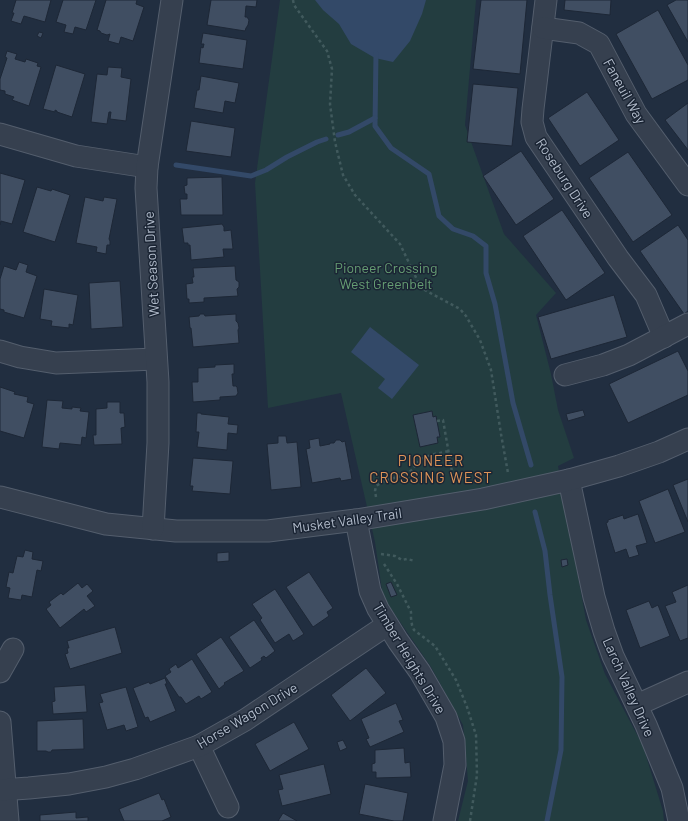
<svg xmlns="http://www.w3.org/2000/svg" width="688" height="821" viewBox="0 0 688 821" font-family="Barlow,sans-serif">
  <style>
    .green { fill: #233d40 }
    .water { fill: #334968 }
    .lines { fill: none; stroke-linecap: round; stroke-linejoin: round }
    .stream { stroke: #334968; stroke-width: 5 }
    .building { fill: #404e62; stroke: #1d2736 }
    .minor-casing { stroke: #545e6d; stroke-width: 23 }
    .path { stroke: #415a5d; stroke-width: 2.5; stroke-dasharray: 3 3; stroke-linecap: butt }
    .minor { stroke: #36404f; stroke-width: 21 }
    .labels { text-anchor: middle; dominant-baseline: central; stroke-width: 3; stroke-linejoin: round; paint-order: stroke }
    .street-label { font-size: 14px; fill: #b1bbca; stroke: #1b2534 }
    .park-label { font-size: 14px; fill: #669e73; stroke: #1b2534 }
    .neighbourhood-label { font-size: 15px; letter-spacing: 1px; fill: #df9458; stroke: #1b2534 }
  </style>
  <rect width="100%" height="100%" fill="#212e40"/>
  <polygon class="green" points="280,0 476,0 465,125 504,234 556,293 536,315 551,374 558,410 574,458 558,466 586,620 605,674 643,746 663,811 664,821 458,821 468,781 463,725 431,667 383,597 375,542 341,393 268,408 255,183"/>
  <g class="water">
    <polygon points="315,0 426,0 422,14 410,41 393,62 375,58 351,44 339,24 323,10"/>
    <polygon points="370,327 419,365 392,399 378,388 385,379 351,352"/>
  </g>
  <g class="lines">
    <g class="stream">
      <polyline points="376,53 375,126 391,148 429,174 439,216 453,229 473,236 486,246 486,273 495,304 513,403 531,465"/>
      <polyline points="338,135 349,132 375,118"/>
      <polyline points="176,165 251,176 266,170 287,157 317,142 326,139"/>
      <polyline points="535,512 545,551 550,595 562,677 561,750 547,821"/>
    </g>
  </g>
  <g class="building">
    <polygon points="16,0 51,0 45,22 24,16 21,24 11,21 14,13 12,13"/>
    <polygon points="63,0 96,0 86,30 75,27 73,34 64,32 66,25 56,22"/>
    <polygon points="106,0 137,0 136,4 144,7 133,41 121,37 119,44 108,41 110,34 107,35 101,33 100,31 97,30"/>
    <polygon points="211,0 257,0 256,7 246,6 245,17 247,17 249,20 248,25 246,28 245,31 207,25"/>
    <polygon points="481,0 527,0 520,74 473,69"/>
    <polygon points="565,0 611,0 610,15 564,10"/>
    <polygon points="676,0 688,0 688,42 667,5"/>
    <polygon points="658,10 688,65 688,80 652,99 616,34"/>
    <polygon points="39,32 43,33 41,38 37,36"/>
    <polygon points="203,33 247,40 243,69 199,63 201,47 203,48 204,44 201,44"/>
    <polygon points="7,51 17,54 15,59 25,62 26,59 38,63 37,66 41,67 29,106 12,100 14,97 5,94 5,91 0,90 0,79 7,58 5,57"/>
    <polygon points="56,65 85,74 72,117 57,112 57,111 55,110 55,112 43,109"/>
    <polygon points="108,67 122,68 121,77 131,79 126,121 110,119 111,112 109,112 107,124 91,122 97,74 107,75"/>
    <polygon points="201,76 239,83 235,103 225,101 223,113 194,108 197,90 199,90"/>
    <polygon points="473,84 518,88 512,146 467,142"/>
    <polygon points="587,92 619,140 580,166 548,118"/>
    <polygon points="688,103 688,150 665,120"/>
    <polygon points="191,121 235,128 231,157 186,151"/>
    <polygon points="521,151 554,199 516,225 483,176"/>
    <polygon points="628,152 672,215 633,242 589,178"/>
    <polygon points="0,173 25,180 12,224 1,221 0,225"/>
    <polygon points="222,177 223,215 181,215 180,199 187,199 187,194 185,194 184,186 187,185 187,178"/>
    <polygon points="37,187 51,191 52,189 70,195 55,242 23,232"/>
    <polygon points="85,197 103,201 104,197 117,199 109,239 110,241 110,245 107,245 106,254 96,252 97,247 76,243"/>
    <polygon points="562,210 605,273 566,300 523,236"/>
    <polygon points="222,224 224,227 224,231 231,230 233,249 223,249 224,257 191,260 190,245 188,245 188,243 184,243 182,228"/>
    <polygon points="678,225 688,240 688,311 684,314 640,251"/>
    <polygon points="19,262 28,265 26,272 37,276 24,318 4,312 4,310 0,309 0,279 4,266 16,270"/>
    <polygon points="235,266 236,280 239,282 239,287 237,289 238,296 204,298 204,302 189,303 189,299 187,299 186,284 193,283 192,277 194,277 193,268"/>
    <polygon points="120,281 123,327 91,329 89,283"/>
    <polygon points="44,289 78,295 73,325 69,324 69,328 51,326 52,321 40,319"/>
    <polygon points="614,295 627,337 551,359 538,317"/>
    <polygon points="200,314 204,314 205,316 236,314 236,321 238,323 239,328 238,330 239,343 193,347 191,328 190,328 189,317 199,316"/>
    <polygon points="678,351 688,371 688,395 628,423 609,384"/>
    <polygon points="234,364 234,374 232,374 233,386 236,386 237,387 238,393 236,396 220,397 220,400 193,402 192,382 198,382 198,368 215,367 215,365"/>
    <polygon points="0,387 15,392 14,394 28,397 27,402 34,404 24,438 0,431"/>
    <polygon points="47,400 63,401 62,408 72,409 72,407 81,408 80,411 89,412 86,438 82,437 81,445 60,443 59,449 42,447"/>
    <polygon points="107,402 120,402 120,413 124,413 125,427 121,428 122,444 94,445 93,435 96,435 96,409 107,408"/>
    <polygon points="583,410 585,416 568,421 566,414"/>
    <polygon points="432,411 433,417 436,416 440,437 437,437 438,443 420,447 413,415"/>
    <polygon points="197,413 201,413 201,414 229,417 228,424 238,425 237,434 228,433 227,450 197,447 199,432 196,432"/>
    <polygon points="278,436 286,436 287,443 297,442 301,487 271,490 267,444 278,443"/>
    <polygon points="319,438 320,446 330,444 330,443 334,443 336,440 340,440 342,442 345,441 352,479 341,481 340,478 312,483 306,449 310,448 309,440"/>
    <polygon points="193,458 233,461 230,494 192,491 193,486 190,486"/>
    <polygon points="688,479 688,522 673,485"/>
    <polygon points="668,489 685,532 655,543 639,501"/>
    <polygon points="638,514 647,543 636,546 639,555 629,558 626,549 615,553 606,523 608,522 608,520 623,515 624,519"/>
    <polygon points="25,550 33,552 32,559 43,561 41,571 37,570 32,597 22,595 21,600 8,598 10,588 6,587 9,572 13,573 17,556 23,557"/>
    <polygon points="229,552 229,561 217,562 217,553"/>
    <polygon points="567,559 568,565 562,567 561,560"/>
    <polygon points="309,572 333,608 327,612 329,616 313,627 286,587"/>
    <polygon points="391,582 397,595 391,597 386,584"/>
    <polygon points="78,583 82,588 87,584 93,591 87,596 95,606 86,612 84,609 60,628 46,609 51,605 49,602 61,593 63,595"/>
    <polygon points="688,585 688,638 680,641 665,606 676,602 672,592"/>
    <polygon points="275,589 304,634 293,641 289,634 275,643 260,620 262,618 252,604"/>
    <polygon points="649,601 652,608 658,605 670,636 640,648 626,610"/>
    <polygon points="254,620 275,651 266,658 264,656 261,658 262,660 250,668 229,637"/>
    <polygon points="115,627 122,653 70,669 65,654 68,653 67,648 69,648 67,641"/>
    <polygon points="221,637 244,671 224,683 225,684 219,689 196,654"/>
    <polygon points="192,659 212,692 201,699 199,696 186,704 181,697 179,697 165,676 171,672 169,669 176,664 178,668"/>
    <polygon points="366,668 386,693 350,721 331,695"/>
    <polygon points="165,678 167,684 165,684 176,711 150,722 148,717 145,718 133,688 149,682 150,684"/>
    <polygon points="85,685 87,712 53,714 52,702 55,701 54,687"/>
    <polygon points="126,687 138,727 126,731 124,725 107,730 99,703 103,702 100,694"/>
    <polygon points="396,703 403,720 399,721 404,732 370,747 366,739 369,738 361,719"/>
    <polygon points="83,719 84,749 52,750 51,752 48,752 46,751 37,751 37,721"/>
    <polygon points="294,722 309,749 270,771 255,744"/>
    <polygon points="343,740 347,748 340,751 337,742"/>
    <polygon points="404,748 405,763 410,762 411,777 376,778 376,772 372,772 372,764 375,763 375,750"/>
    <polygon points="324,764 331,794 282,806 278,790 283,789 279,775"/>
    <polygon points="365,784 408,793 403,821 394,821 359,814"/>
    <polygon points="159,793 162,800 164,799 171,817 162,821 124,821 119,809"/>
    <polygon points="76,812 76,818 88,817 88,821 40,821 40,815"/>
    <polygon points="283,813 297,821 278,821"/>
  </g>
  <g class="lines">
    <defs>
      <g id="minor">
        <polyline points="546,0 533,109 532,122 536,137 618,258 646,295 664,337"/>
        <polyline points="543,28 579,33 599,44 636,114 688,185"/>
        <polyline points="0,134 76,156 147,167"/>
        <polyline points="0,351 20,357 56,363 156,359"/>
        <polyline points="565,375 603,365 629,355 688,324"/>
        <polyline points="569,480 594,597 604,631 613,656 646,725 660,759 672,788 679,821"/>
        <polyline points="0,497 106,524 176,531 268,531 356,520 483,499 569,480 619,466 659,452 688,439"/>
        <polyline points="356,520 370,591 378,609 398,641 420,672 446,717 454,741 455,765 444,821"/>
        <polyline points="153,529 158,443 158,382 146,188 147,167 172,0"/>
        <polyline points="0,672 13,649"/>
        <polyline points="637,705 688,682"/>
        <polyline points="0,722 8,821"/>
        <polyline points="199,746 228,807"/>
        <polyline points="0,790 29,788 69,784 106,777 135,769 199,746 245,720 387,625"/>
      </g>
    </defs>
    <use href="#minor" class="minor-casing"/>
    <g class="path">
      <polyline points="293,0 294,5 327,51 332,69 330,104 335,142 343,175 355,195 400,244 421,288 460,309 466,316 480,340 491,370 501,434 508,473"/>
      <polyline points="437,421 443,420 454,483"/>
      <path d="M376,497L375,491L376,486C379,484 382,482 385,481C392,478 399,477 406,474C414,469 414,467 419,461C425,455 441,453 449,451"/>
      <polyline points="381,554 395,556 402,560 407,559 415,561"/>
      <polyline points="384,564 397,584 411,612 411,618 412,625 414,630 435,646 456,680 467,707 476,735 477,775 470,821"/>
    </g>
    <use href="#minor" class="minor"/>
  </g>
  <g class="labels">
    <g class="street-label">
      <text transform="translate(625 91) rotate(61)">Faneuil Way</text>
      <text transform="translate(565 178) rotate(57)">Roseburg Drive</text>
      <text transform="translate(151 264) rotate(-93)">Wet Season Drive</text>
      <text transform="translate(347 520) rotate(-8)">Musket Valley Trail</text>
      <text transform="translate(410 658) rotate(59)">Timber Heights Drive</text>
      <text transform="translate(629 687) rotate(66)">Larch Valley Drive</text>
      <text transform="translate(247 715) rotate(-31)">Horse Wagon Drive</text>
    </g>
    <g class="park-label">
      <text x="386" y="267">Pioneer Crossing<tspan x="386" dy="16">West Greenbelt</tspan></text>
    </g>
    <g class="neighbourhood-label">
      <text x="431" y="460">PIONEER<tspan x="431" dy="17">CROSSING WEST</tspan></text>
    </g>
  </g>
</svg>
